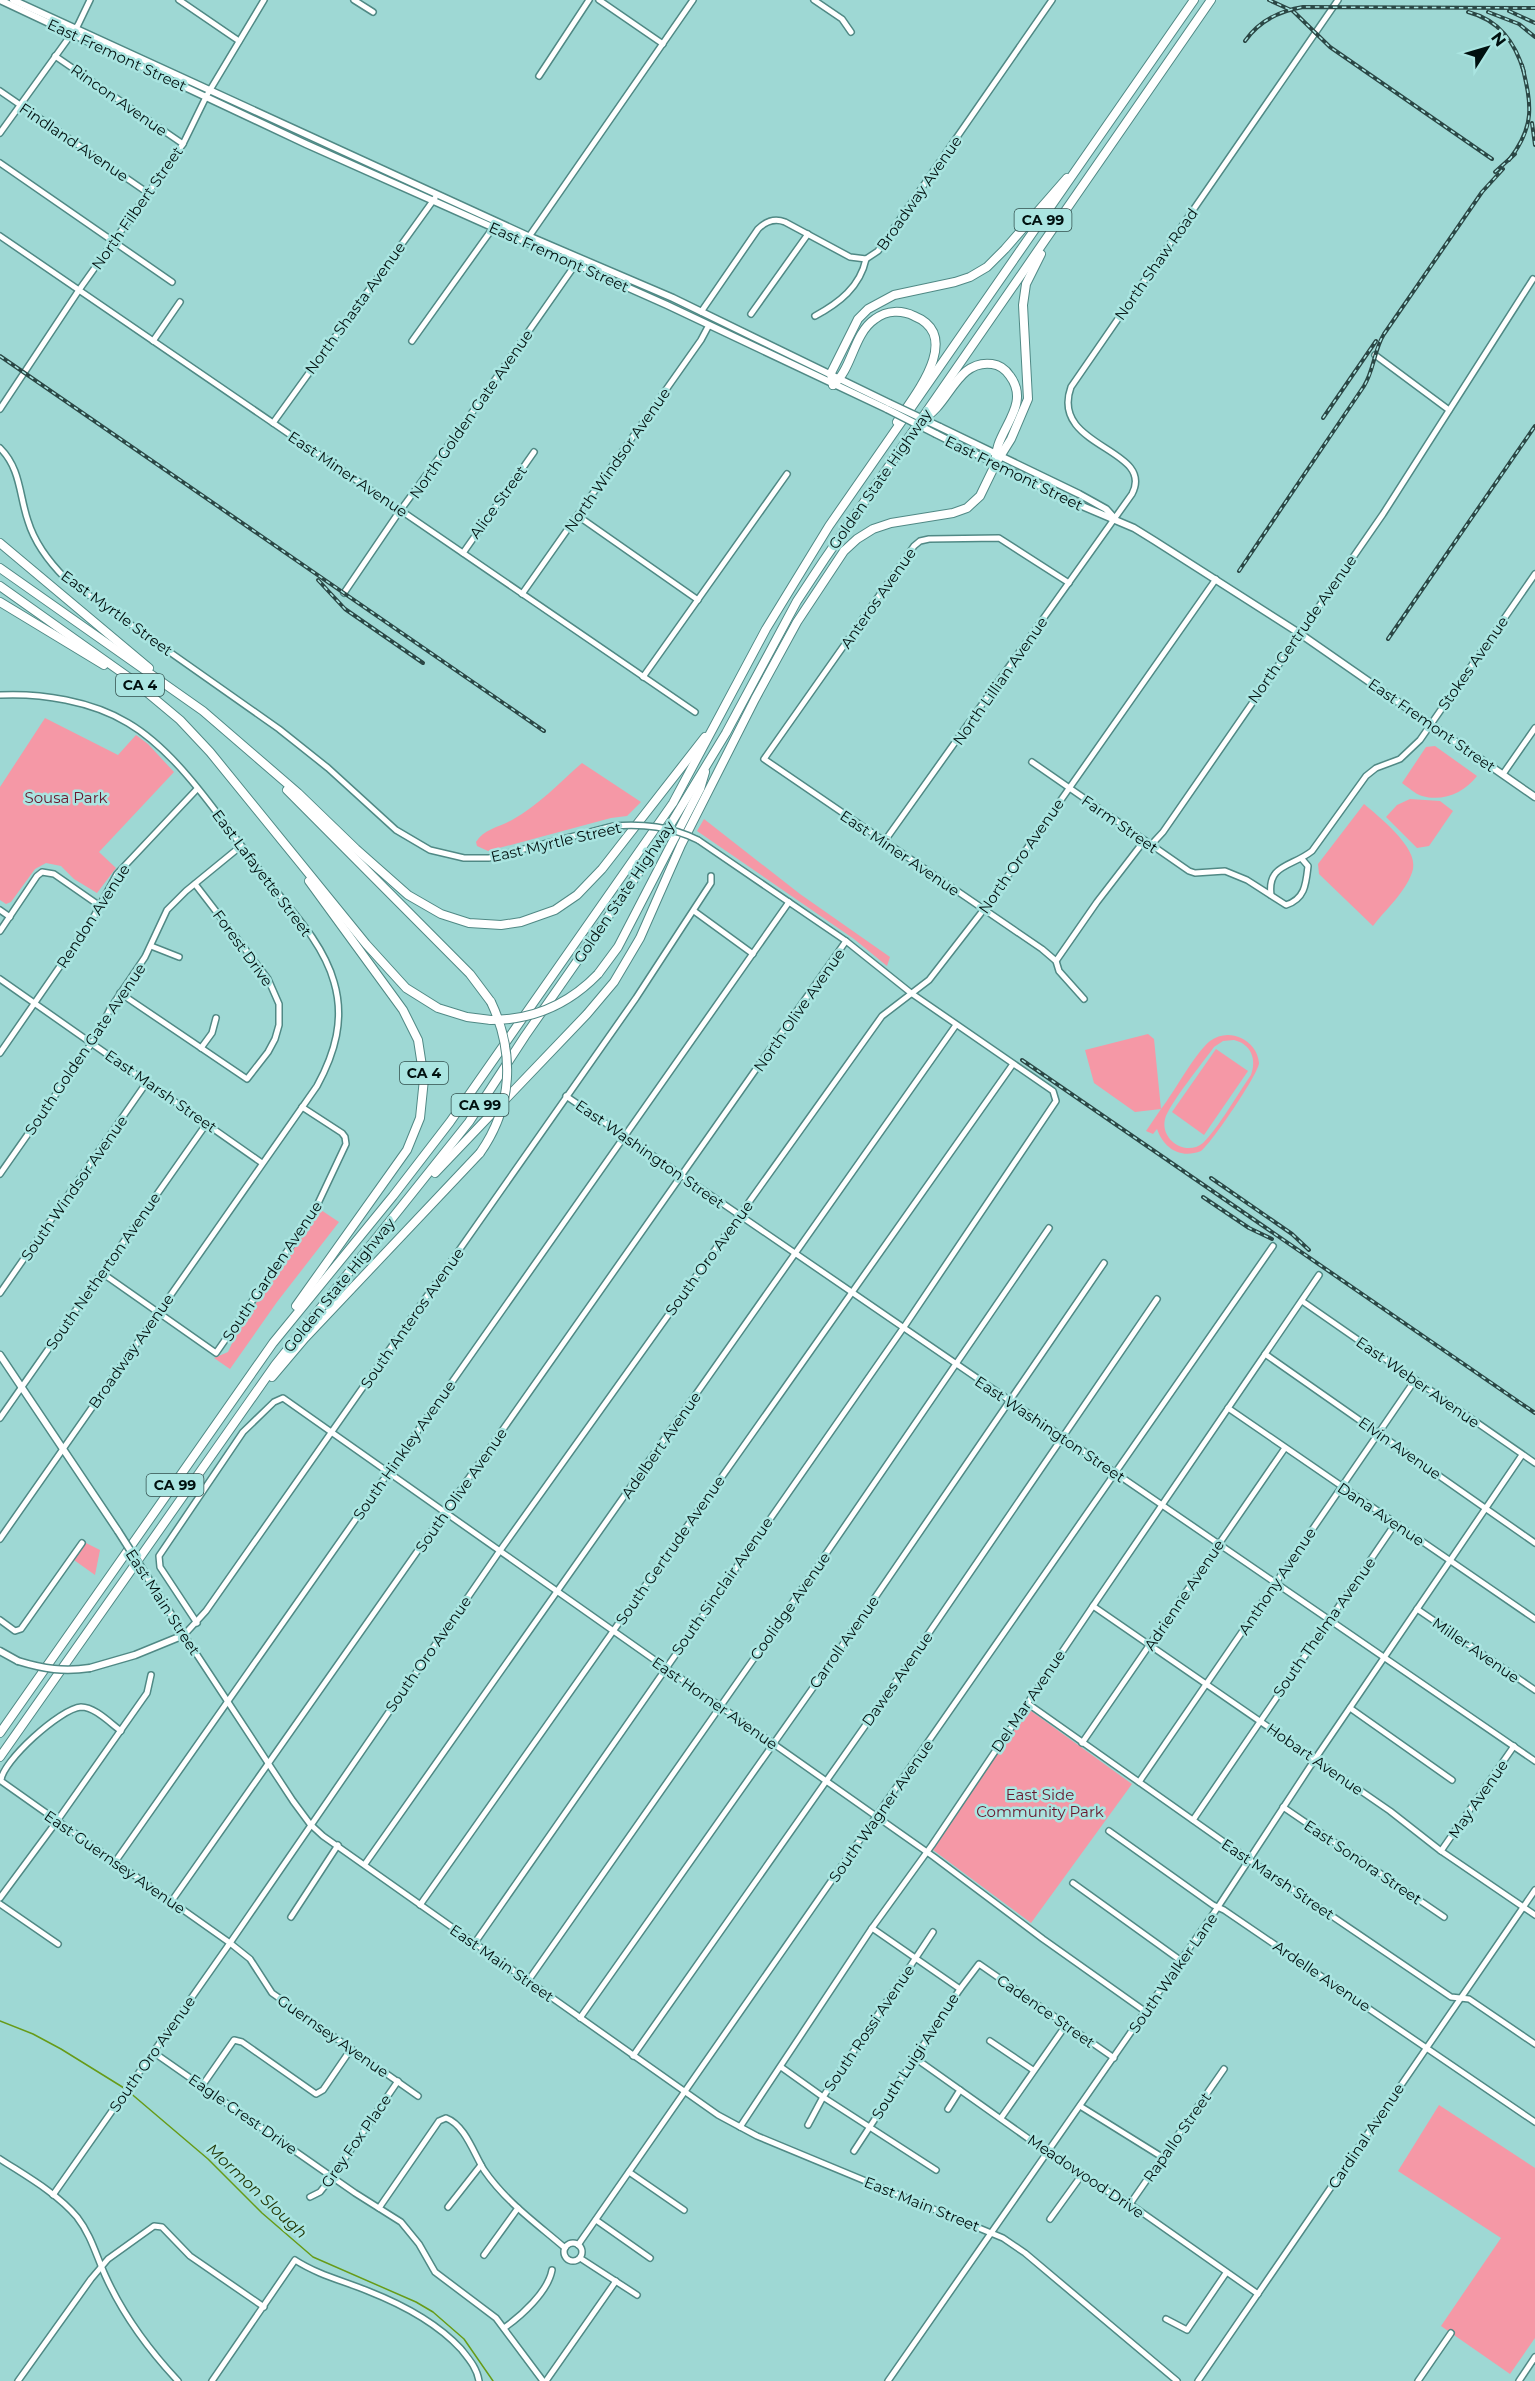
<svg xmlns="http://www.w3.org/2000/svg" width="1535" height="2381" viewBox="0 0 1535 2381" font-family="Montserrat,sans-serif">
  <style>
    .green { fill: #f598a6; fill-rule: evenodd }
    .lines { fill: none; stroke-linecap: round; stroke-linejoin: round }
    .stream { stroke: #679b18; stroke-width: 1.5 }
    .minor-casing { stroke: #508985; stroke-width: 8 }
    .major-casing { stroke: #508985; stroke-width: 9 }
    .highway-casing { stroke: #508985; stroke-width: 10 }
    .minor { stroke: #fff; stroke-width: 5 }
    .major { stroke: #fff; stroke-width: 6 }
    .highway { stroke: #fff; stroke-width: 8 }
    .rail-casing { stroke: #2b4745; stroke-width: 4 }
    .rail { stroke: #aae5e1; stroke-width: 1.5; stroke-dasharray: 4.5; stroke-linecap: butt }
    .minor-bridge-casing { stroke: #508985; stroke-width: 8; stroke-linecap: butt }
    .major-bridge-casing { stroke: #508985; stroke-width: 9; stroke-linecap: butt }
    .highway-bridge-casing { stroke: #508985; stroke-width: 10; stroke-linecap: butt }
    .minor-bridge { stroke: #fff; stroke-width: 5 }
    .major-bridge { stroke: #fff; stroke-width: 6 }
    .highway-bridge { stroke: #fff; stroke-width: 8 }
    .labels { text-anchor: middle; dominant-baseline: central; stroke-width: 5; stroke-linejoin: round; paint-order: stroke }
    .shield { fill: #aae5e1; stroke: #33504e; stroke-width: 1.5 }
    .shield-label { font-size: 14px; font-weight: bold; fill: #00100f }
    .street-label { font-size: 15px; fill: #00100f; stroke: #aae5e1 }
    .park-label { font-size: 15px; fill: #69172d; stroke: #aae5e1 }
    .water-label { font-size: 16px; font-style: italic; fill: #223706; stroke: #aae5e1 }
  </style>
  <rect width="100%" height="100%" fill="#9ed8d4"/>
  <g class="green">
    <polygon points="45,718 118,755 136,735 148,744 174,772 99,852 116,868 97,893 74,879 61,866 46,863 35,869 11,902 6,904 0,900 0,787"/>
    <path d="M1435,746L1477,776C1464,793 1443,802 1422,796C1415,794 1408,787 1402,783L1426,747Z"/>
    <path d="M582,763L641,802L627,816L611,818L488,851L477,846L476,842C484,829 500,827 512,820C538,806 560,782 582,763Z"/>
    <polygon points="1410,799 1440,801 1453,811 1429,846 1417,848 1386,817 1397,805"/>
    <path d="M1364,804C1378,816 1418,847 1413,869C1408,890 1385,910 1373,926L1319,874L1318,864Z"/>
    <polygon points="704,819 800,894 890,957 887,966 854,939 697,831"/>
    <path d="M1148,1034L1154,1039L1161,1109C1175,1091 1195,1053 1210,1041C1219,1034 1231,1033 1241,1038C1250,1042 1258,1051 1259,1063C1259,1073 1211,1144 1201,1151C1181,1159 1164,1149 1157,1129L1153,1134L1146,1131L1161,1109L1135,1112L1094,1083L1085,1050ZM1234,1040C1251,1044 1257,1059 1251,1075C1239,1092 1217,1130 1203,1143C1186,1157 1160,1140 1165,1119C1169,1104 1204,1061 1214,1047L1223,1041Z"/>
    <polygon points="1216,1049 1248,1071 1204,1135 1172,1112"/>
    <polygon points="321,1210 339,1222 277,1302 230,1369 214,1358 228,1352 240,1326"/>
    <polygon points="86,1543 100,1550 95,1575 74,1560"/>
    <polygon points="1027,1708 1132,1784 1031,1923 933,1850"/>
    <polygon points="1439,2105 1535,2168 1535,2338 1510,2374 1441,2326 1501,2238 1398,2171"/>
  </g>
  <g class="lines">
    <g class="stream">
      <polyline points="0,2021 33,2034 61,2049 124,2088"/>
      <polyline points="128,2091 208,2159 262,2213 313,2257 416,2302 433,2312 464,2339 493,2381"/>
    </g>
    <defs>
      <g id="minor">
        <polyline points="179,0 239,41"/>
        <polyline points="354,0 373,12"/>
        <polyline points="599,0 663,44"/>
        <polyline points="814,0 842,19 851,32"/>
        <polyline points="55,56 183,144"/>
        <polyline points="539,76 589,0"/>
        <polyline points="0,91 148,193"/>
        <polyline points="0,133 78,25 90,0"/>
        <polyline points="0,163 172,282"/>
        <polyline points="0,236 695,712"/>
        <polyline points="528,238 693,0"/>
        <path d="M701,312L758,229C766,221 775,218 785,222L850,257L866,259L878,251L1052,0"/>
        <polyline points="751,314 808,234"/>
        <path d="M815,316C839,303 860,287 866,259"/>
        <polyline points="153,341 180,302"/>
        <polyline points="412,341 495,225"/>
        <polyline points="1375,355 1449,410"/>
        <polyline points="0,409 79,290 183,144 207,95 264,0"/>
        <polyline points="273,423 435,198"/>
        <path d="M0,448C21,469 19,495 28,521C35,544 49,562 66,579L279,729L328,768L396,830L430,850L464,858H489L613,826"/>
        <polyline points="578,516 698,600"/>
        <polyline points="463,553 534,452"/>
        <polyline points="1069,583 999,538 929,539 920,541 914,546 764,759 1042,949 1056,961 1059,971 1084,999"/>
        <polyline points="344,593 397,515 471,414 575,265"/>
        <polyline points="522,594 701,340 709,325"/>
        <polyline points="643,677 787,474"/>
        <path d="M0,695C41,693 92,701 128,723C181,754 226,827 264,876C289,908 323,942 334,982C345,1019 335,1053 317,1086L0,1539"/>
        <path d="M1032,762L1189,871L1195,873L1225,871L1247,880L1286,905C1305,899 1306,884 1308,866L1302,859"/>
        <polyline points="1503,774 1535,728"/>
        <path d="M884,842L1132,494C1156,448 1049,448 1071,387L1338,0"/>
        <polyline points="1151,845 1163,832 1383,514 1533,279"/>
        <polyline points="711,876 711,883 636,998 206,1611 184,1635 293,1801 310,1824 323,1836 718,2115 757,2136 1003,2238 1025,2253 1177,2381"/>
        <path d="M1271,895C1267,864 1292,867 1312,851L1366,776L1376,768L1400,759L1420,740L1535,574"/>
        <polyline points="0,910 10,917"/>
        <polyline points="694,911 753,954"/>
        <polyline points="0,931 37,876 42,872 54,874 100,906"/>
        <polyline points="151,946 179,957"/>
        <polyline points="1056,961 1097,902 1144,841"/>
        <polyline points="0,979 262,1163"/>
        <polyline points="120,993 247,1079 268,1052 275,1039 279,1025 279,1004 268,979 195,884"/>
        <polyline points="201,1048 212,1033 216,1018"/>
        <polyline points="0,1053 92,920 117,874 197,789"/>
        <polyline points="566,1096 1535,1761"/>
        <polyline points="0,1174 96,1037 110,1009 145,957 167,910 186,891 241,846"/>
        <polyline points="102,1273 216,1353 313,1214 346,1144 345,1137 342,1133 302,1107"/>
        <polyline points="0,1293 147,1082"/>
        <polyline points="1302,1301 1535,1463"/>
        <polyline points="1265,1354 1535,1543"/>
        <polyline points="1228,1408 1535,1619"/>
        <polyline points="0,1418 207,1123"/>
        <polyline points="1093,1606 1390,1811 1441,1851 1535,1915"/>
        <polyline points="1417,1609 1535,1690"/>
        <polyline points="0,1620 15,1631 21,1629 82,1543"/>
        <polyline points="197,1623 160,1567 159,1556 243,1432 274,1402 283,1398 934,1857 1043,1939 1146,2012"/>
        <polyline points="1027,1703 1248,1859 1451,1997 1469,1999 1535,2044"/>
        <polyline points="1350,1708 1452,1780"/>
        <path d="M121,1731C110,1723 95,1707 81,1707C61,1708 1,1762 1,1781L230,1943L250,1959L272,1993L418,2096"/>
        <polyline points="1082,1743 1285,1448"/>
        <polyline points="1139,1782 1415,1380"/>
        <polyline points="1283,1807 1444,1917"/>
        <polyline points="1193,1820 1395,1524"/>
        <polyline points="1109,1831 1213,1905 1224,1910 1535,2122"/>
        <polyline points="1441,1851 1514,1746"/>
        <polyline points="115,1862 789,902"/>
        <polyline points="365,1864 956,1025"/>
        <polyline points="1073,1883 1180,1960"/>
        <polyline points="0,1898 57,1821 147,1693 151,1675"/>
        <polyline points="171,1902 846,941"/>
        <polyline points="0,1904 58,1944"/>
        <polyline points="420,1905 1013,1064"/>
        <polyline points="291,1917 338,1845"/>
        <polyline points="872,1928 960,1989"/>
        <polyline points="474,1944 906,1324 1056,1101 1053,1091 911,993 846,941 698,840"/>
        <polyline points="528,1981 769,1637 1049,1228"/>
        <polyline points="580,2018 822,1675 1104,1263"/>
        <polyline points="990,2041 1033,2070"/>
        <polyline points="153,2052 355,2193 401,2222 419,2244 435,2272 496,2318 543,2381"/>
        <polyline points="633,2056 879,1706 1157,1299"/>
        <polyline points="915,2058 1081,2176 1130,2204 1258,2294"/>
        <polyline points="781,2067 823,2097 936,2170"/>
        <polyline points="202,2086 234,2040 242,2042 316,2094 323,2090 351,2049"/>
        <polyline points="1080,2106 1162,2157"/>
        <polyline points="948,2109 960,2090"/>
        <polyline points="1001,2118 1066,2025"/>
        <polyline points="808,2125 823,2097 933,1932"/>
        <polyline points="740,2127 872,1928 932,1845 1093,1606 1319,1275"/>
        <polyline points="854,2151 960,1989 979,1964 1114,2058"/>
        <path d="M0,2159C26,2176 57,2193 77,2217C91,2235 96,2255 105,2275C123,2315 148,2349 178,2381"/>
        <polyline points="629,2172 684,2210"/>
        <polyline points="53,2195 230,1943 499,1552 882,1016 929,980 988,904 1216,579"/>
        <polyline points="310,2197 320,2192 332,2177 398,2081"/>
        <polyline points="1130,2204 1224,2069"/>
        <polyline points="448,2207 481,2165"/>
        <path d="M379,2208L439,2121L446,2118C465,2125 474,2154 484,2170C506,2202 536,2223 565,2248"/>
        <polyline points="1050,2219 1081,2176"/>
        <polyline points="596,2220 650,2258"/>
        <circle cx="573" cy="2252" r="9"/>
        <polyline points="578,2245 1273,1246"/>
        <polyline points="484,2255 518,2208"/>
        <polyline points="580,2258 637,2295"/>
        <polyline points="1166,2319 1187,2330 1226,2273"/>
        <path d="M504,2328C521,2316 548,2292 552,2270"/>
        <polyline points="18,2381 91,2279 108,2259 154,2226 162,2227 190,2256 264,2307"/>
        <path d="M212,2381L295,2260C318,2275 344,2281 368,2291C401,2304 437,2323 461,2349C469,2359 477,2368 479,2381"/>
        <polyline points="546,2381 616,2281"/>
        <polyline points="888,2381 1218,1907 1315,1759 1522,1455"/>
        <polyline points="1198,2381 1535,1890"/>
        <polyline points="1418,2381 1451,2333"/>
        <polyline points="1519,2381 1535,2357"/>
      </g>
      <g id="major">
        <polyline points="0,0 306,144 667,305 887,409"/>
        <polyline points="13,0 528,236 673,298 889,403"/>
        <polyline points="940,427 1079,494 1106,509 1115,519"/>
        <polyline points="936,434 1068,500 1134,528 1155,541 1299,633 1535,797"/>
        <polyline points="0,1355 118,1531"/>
        <polyline points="0,1651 18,1661"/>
        <polyline points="90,1668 135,1655 184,1635 146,1575"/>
      </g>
      <g id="highway">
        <polyline points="833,385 831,373 858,319 868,309 894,295 955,282 970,277 987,267 1005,249 1067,178"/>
        <path d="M833,385C853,368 853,334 875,319C887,310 902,310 914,316C964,336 914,396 897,422"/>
        <path d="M922,419C949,407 956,359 992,364C1000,365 1006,370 1010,376C1033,407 992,433 996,463"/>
        <polyline points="0,543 149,668"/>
        <polyline points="0,568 203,711 298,793 356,849 408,895 441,914 469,923 501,925 521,922 555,910 577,895 602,869 705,737"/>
        <polyline points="0,586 131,679 180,720 210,752 366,944 406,988 438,1008 467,1017 491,1020"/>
        <polyline points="0,602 104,665"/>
        <polyline points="287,790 470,974 491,1002"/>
        <polyline points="598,974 618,947 700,789 705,772"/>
        <polyline points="435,1173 587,1014 614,982 640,938 681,845 755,699 797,622 844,551 857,539 873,529 891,523 953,513 967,508 980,496 996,463 1011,439 1028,399 1023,305 1026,284 1041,254"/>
        <polyline points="296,1306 407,1150 420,1118 424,1079 418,1040 403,1010 309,881"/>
        <polyline points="272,1377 305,1338 480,1153"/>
        <polyline points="0,1733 273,1343 393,1196 450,1122 673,803 766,629 829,526 1194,0"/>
        <polyline points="0,1757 275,1365 469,1122 525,1036 658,845 726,733 797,601 824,560 1211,0"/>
      </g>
    </defs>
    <use href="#minor" class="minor-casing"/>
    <use href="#major" class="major-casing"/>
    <use href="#highway" class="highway-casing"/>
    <use href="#minor" class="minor"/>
    <use href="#major" class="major"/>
    <use href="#highway" class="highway"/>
    <defs>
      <g id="rail">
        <polyline points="1269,0 1293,11 1330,47 1492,159"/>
        <polyline points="1509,11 1535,23"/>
        <path d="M1468,12C1499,20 1515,42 1524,72"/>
        <polyline points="1488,12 1519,24 1535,37"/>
        <path d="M1245,41C1259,21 1279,11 1303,7L1535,8"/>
        <polyline points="1532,123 1535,145"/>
        <path d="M1509,160C1535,126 1532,106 1522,65"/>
        <polyline points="1495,172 1515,154"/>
        <polyline points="0,356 544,731"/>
        <polyline points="1323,418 1376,341"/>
        <path d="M1239,571L1364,386C1374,370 1374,350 1384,334L1482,192L1503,169"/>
        <polyline points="318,580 345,609 423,663"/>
        <polyline points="1388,639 1535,426"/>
        <polyline points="1022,1060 1535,1413"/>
        <polyline points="1211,1178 1292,1234 1309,1250"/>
        <polyline points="1203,1197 1249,1228 1272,1239"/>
      </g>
    </defs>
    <use href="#rail" class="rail-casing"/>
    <use href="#rail" class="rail"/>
    <defs>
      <path id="minor-bridge" d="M613,826C643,824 670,826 698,840"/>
      <g id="major-bridge">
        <polyline points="889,403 940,427"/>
        <polyline points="887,409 936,434"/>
        <polyline points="118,1531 146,1575"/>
        <path d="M18,1661C44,1669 64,1672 90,1668"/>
      </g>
      <g id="highway-bridge">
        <path d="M491,1020C533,1020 569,1004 598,974"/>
        <path d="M480,1153C513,1106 515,1053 491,1002"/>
      </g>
    </defs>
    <use href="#minor-bridge" class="minor-bridge-casing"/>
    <use href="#major-bridge" class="major-bridge-casing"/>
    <use href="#highway-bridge" class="highway-bridge-casing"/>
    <use href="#minor-bridge" class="minor-bridge"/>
    <use href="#major-bridge" class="major-bridge"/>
    <use href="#highway-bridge" class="highway-bridge"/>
  </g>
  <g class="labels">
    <g class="shield">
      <rect x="1014.5" y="209" width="57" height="22" rx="4.5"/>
      <rect x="116" y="674" width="48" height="22" rx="4.5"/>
      <rect x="400" y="1062" width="48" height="22" rx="4.5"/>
      <rect x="451.5" y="1094" width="57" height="22" rx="4.5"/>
      <rect x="146.5" y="1474" width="57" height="22" rx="4.5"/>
    </g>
    <g class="shield-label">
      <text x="1043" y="220">CA 99</text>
      <text x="140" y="685">CA 4</text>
      <text x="424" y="1073">CA 4</text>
      <text x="480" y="1105">CA 99</text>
      <text x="175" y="1485">CA 99</text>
    </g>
    <g class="street-label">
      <text transform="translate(117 55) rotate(25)">East Fremont Street</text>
      <text transform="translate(119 100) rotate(35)">Rincon Avenue</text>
      <text transform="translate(74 142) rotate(34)">Findland Avenue</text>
      <text transform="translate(919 193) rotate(-55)">Broadway Avenue</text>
      <text transform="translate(137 208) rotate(-55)">North Filbert Street</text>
      <text transform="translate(559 257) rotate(24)">East Fremont Street</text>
      <text transform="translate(1156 264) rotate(-55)">North Shaw Road</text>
      <text transform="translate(355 308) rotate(-54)">North Shasta Avenue</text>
      <text transform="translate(471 414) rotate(-55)">North Golden Gate Avenue</text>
      <text transform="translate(617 460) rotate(-55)">North Windsor Avenue</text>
      <text transform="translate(1014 473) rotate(26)">East Fremont Street</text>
      <text transform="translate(348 474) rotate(34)">East Miner Avenue</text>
      <text transform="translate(880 479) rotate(-55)">Golden State Highway</text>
      <text transform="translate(498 502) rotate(-54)">Alice Street</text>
      <text transform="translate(878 598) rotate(-55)">Anteros Avenue</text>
      <text transform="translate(117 613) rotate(36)">East Myrtle Street</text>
      <text transform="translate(1302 629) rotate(-55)">North Gertrude Avenue</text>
      <text transform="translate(1473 663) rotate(-55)">Stokes Avenue</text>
      <text transform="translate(1000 681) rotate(-55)">North Lillian Avenue</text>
      <text transform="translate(1432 725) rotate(35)">East Fremont Street</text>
      <text transform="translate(1120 824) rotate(35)">Farm Street</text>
      <text transform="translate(556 842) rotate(-13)">East Myrtle Street</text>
      <text transform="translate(900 853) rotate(34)">East Miner Avenue</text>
      <text transform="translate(1021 856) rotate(-55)">North Oro Avenue</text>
      <text transform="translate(262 873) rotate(53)">East Lafayette Street</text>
      <text transform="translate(624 892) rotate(-56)">Golden State Highway</text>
      <text transform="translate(93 916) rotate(-57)">Rendon Avenue</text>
      <text transform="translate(243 948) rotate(54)">Forest Drive</text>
      <text transform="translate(799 1010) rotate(-55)">North Olive Avenue</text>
      <text transform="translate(85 1049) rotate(-56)">South Golden Gate Avenue</text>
      <text transform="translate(161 1091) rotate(35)">East Marsh Street</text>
      <text transform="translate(650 1154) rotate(35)">East Washington Street</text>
      <text transform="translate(74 1188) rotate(-55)">South Windsor Avenue</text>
      <text transform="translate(709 1258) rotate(-54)">South Oro Avenue</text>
      <text transform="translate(103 1271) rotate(-55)">South Netherton Avenue</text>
      <text transform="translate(272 1271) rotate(-56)">South Garden Avenue</text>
      <text transform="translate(339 1285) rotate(-51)">Golden State Highway</text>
      <text transform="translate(412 1318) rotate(-55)">South Anteros Avenue</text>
      <text transform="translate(131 1351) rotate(-55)">Broadway Avenue</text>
      <text transform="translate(1418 1382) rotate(35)">East Weber Avenue</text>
      <text transform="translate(1050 1429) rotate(34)">East Washington Street</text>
      <text transform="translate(661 1445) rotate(-55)">Adelbert Avenue</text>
      <text transform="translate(1400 1448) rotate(35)">Elvin Avenue</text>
      <text transform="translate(404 1450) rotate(-55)">South Hinkley Avenue</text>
      <text transform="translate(461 1490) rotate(-55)">South Olive Avenue</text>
      <text transform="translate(1381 1514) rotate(34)">Dana Avenue</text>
      <text transform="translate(670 1550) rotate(-55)">South Gertrude Avenue</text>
      <text transform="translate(1277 1581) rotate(-56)">Anthony Avenue</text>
      <text transform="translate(722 1586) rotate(-55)">South Sinclair Avenue</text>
      <text transform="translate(1184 1595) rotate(-56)">Adrienne Avenue</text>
      <text transform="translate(163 1602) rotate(57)">East Main Street</text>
      <text transform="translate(790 1606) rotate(-55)">Coolidge Avenue</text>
      <text transform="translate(1324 1627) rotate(-55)">South Thelma Avenue</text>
      <text transform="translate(844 1642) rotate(-55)">Carroll Avenue</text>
      <text transform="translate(1476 1650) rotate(35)">Miller Avenue</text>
      <text transform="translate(428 1654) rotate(-55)">South Oro Avenue</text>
      <text transform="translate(897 1679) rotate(-55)">Dawes Avenue</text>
      <text transform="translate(1028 1701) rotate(-56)">Del Mar Avenue</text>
      <text transform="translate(715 1703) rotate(35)">East Horner Avenue</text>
      <text transform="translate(1315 1759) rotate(35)">Hobart Avenue</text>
      <text transform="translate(1478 1799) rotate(-55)">May Avenue</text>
      <text transform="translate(881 1811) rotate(-55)">South Wagner Avenue</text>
      <text transform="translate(115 1862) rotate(35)">East Guernsey Avenue</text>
      <text transform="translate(1363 1862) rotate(34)">East Sonora Street</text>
      <text transform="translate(1278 1879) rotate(34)">East Marsh Street</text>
      <text transform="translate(502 1963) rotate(35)">East Main Street</text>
      <text transform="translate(1173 1973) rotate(-55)">South Walker Lane</text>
      <text transform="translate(1322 1976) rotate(34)">Ardelle Avenue</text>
      <text transform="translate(1046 2011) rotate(35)">Cadence Street</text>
      <text transform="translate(869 2028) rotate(-56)">South Rossi Avenue</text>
      <text transform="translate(333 2036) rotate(35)">Guernsey Avenue</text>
      <text transform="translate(152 2054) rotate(-55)">South Oro Avenue</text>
      <text transform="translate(915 2056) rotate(-57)">South Luigi Avenue</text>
      <text transform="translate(243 2114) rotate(35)">Eagle Crest Drive</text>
      <text transform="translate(1366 2136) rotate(-56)">Cardinal Avenue</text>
      <text transform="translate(1177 2137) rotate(-55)">Rapallo Street</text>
      <text transform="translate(356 2141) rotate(-55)">Grey Fox Place</text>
      <text transform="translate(1086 2176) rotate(34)">Meadowood Drive</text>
      <text transform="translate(922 2204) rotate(22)">East Main Street</text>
    </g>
    <g class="park-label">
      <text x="66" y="797">Sousa Park</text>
      <text x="1040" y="1794">East Side<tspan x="1040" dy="17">Community Park</tspan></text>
    </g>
    <g class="water-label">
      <text transform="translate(257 2191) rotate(43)">Mormon Slough</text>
    </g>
  </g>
  <g transform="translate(1487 48) rotate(53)" stroke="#aae5e1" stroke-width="4.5" paint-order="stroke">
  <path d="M0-4.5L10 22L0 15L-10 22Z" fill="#00100f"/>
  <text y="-9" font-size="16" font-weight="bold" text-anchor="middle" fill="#00100f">N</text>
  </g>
</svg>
